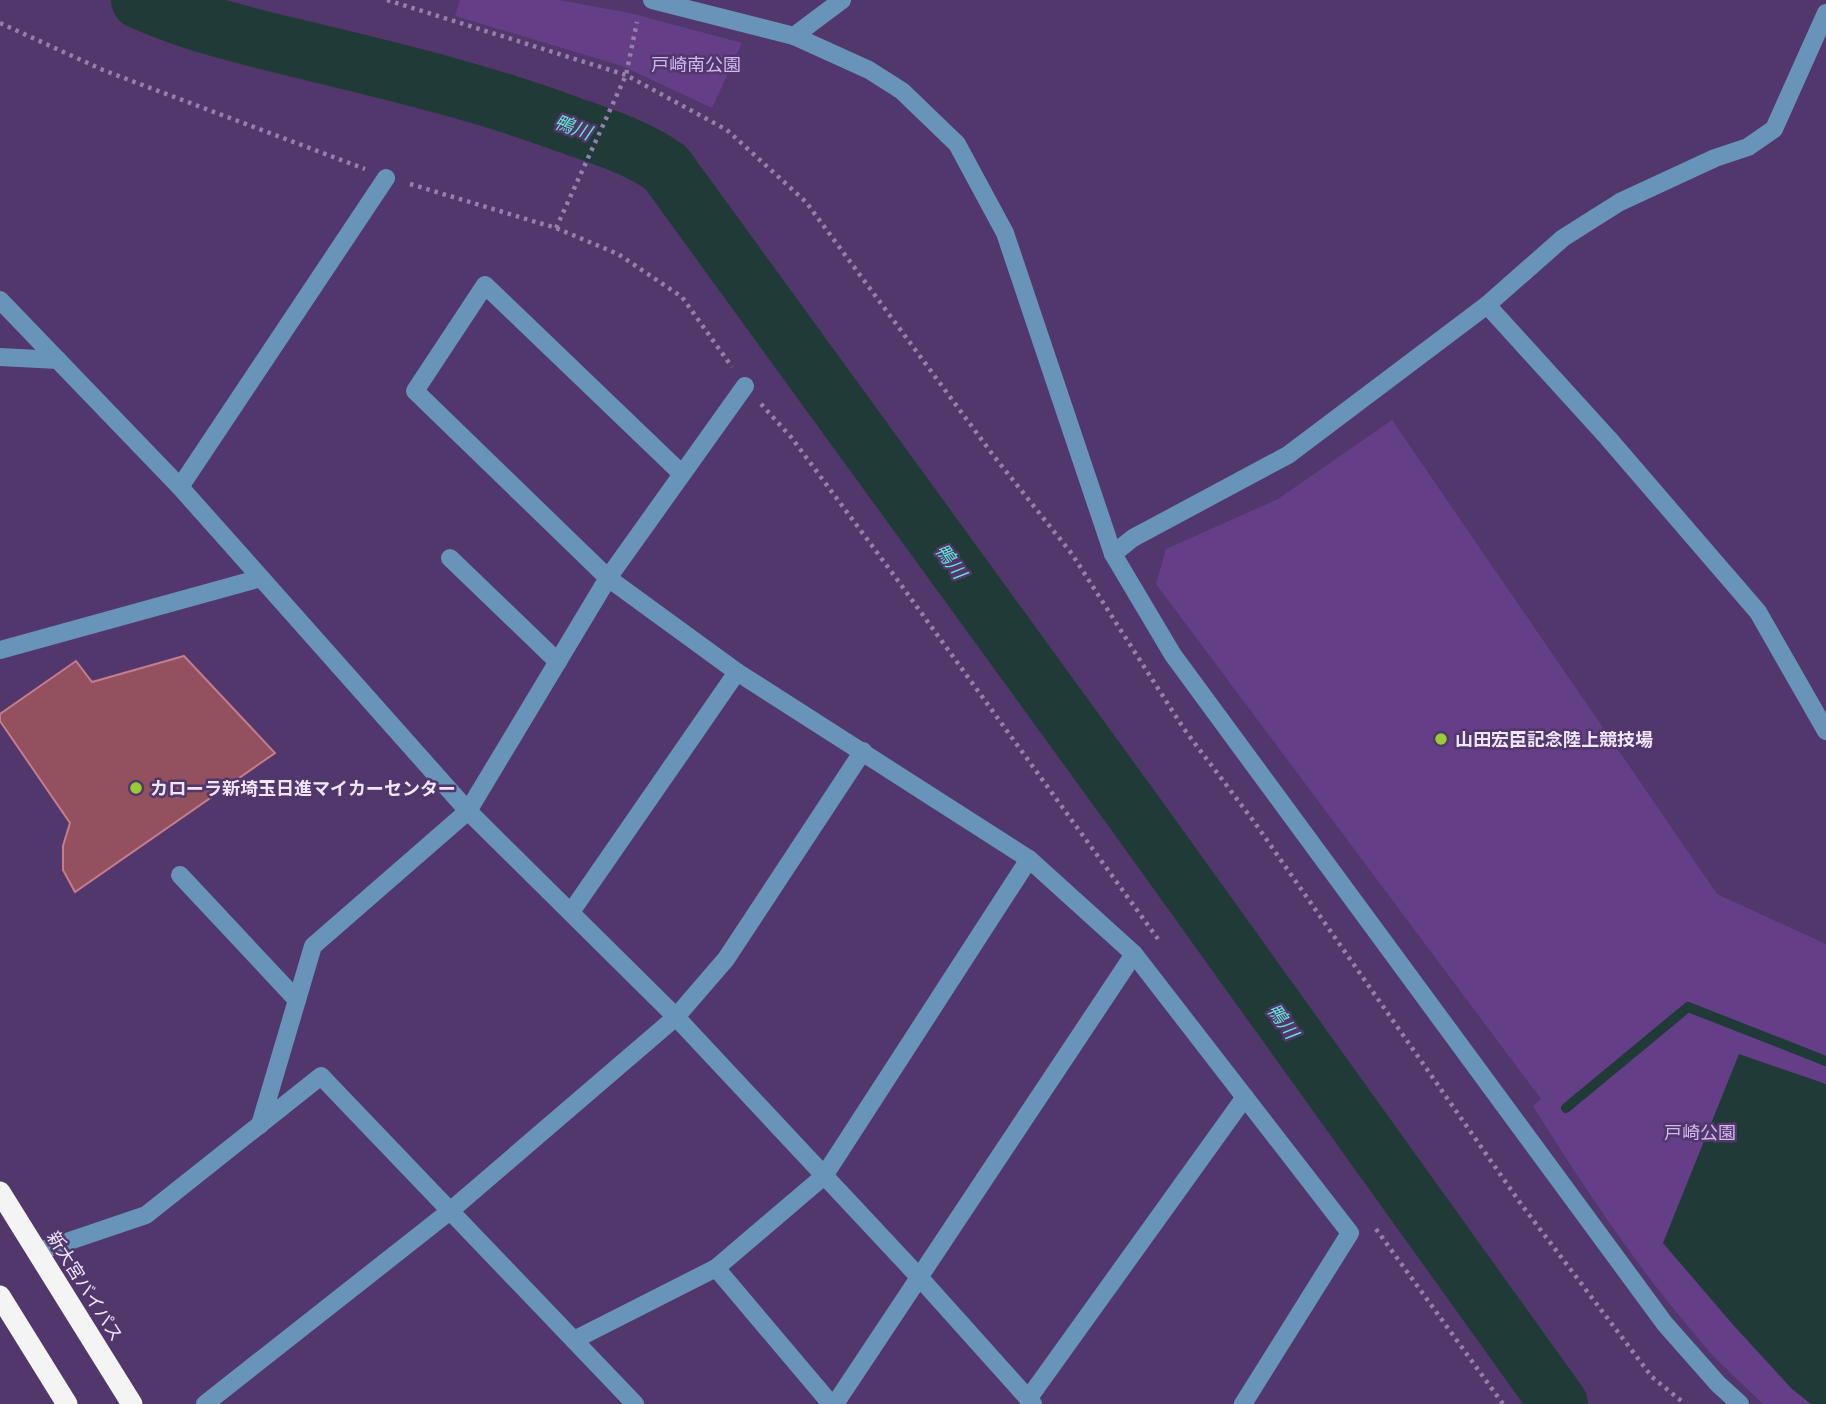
<svg xmlns="http://www.w3.org/2000/svg" width="1826" height="1404" viewBox="0 0 1826 1404" font-family="Mulish,'Noto Sans JP',sans-serif">
  <style>
    .green { fill: #643f87 }
    .water { fill: #203a37 }
    .lines { fill: none; stroke-linecap: round; stroke-linejoin: round }
    .stream { stroke: #203a37; stroke-width: 10 }
    .river { stroke: #203a37; stroke-width: 58 }
    .building { fill: #93505f; stroke: #c57d8c; stroke-width: 2 }
    .path { stroke: #9480a9; stroke-width: 4.5; stroke-dasharray: 3.5 5; stroke-linecap: butt }
    .minor { stroke: #6994ba; stroke-width: 18 }
    .highway { stroke: #f4f4f4; stroke-width: 21 }
    .poi-dot { fill: #9bcb33; stroke: #51376b; stroke-width: 2.5 }
    .labels { text-anchor: middle; dominant-baseline: central; stroke-width: 5; stroke-linejoin: round; paint-order: stroke }
    .park-label { font-size: 18px; fill: #d1b8ee; stroke: #51376b }
    .poi-label { font-size: 18px; font-weight: bold; fill: #f0e5fe; stroke: #51376b; text-anchor: start }
    .street-label { font-size: 18px; fill: #f0e5fe; stroke: #51376b }
    .water-label { font-size: 19px; font-style: italic; fill: #62e5d7; stroke: #51376b }
  </style>
  <rect width="100%" height="100%" fill="#51376b"/>
  <g class="green">
    <polygon points="460,0 559,0 630,13 742,43 712,108 622,66 455,16"/>
    <path d="M1392,420L1717,894L1826,944V1404H1763C1745,1386 1726,1370 1709,1351C1643,1276 1586,1191 1533,1106L1541,1099L1156,584L1166,549L1278,499Z"/>
  </g>
  <polygon class="water" points="1739,1054 1826,1084 1826,1404 1811,1404 1792,1389 1735,1327 1663,1243"/>
  <g class="lines">
    <polyline class="stream" points="1566,1108 1688,1007 1826,1061"/>
    <path class="river" d="M140,0C200,27 265,40 329,56C408,75 488,95 564,123C599,136 636,146 666,168L1137,816L1559,1404"/>
  </g>
  <polygon class="building" points="184,656 275,753 75,892 63,870 63,846 70,823 0,721 0,714 76,661 92,682"/>
  <g class="lines">
    <g class="path">
      <polyline points="387,0 626,75 727,130 806,202 993,455 1072,554 1184,729 1255,823 1521,1204 1652,1377 1685,1404"/>
      <polyline points="0,23 103,70 365,169"/>
      <polyline points="410,184 556,228 618,254 682,297 732,367"/>
      <polyline points="556,228 626,75 637,22"/>
      <polyline points="761,404 791,437 896,578 1158,939"/>
      <polyline points="1376,1229 1503,1404"/>
    </g>
    <g class="minor">
      <polyline points="652,0 794,36 869,70 902,91 957,144 1005,233 1113,554 1173,655 1665,1324 1718,1384 1740,1404"/>
      <polyline points="794,36 842,0"/>
      <polyline points="0,300 180,487 261,578 0,650"/>
      <polyline points="1487,305 1608,438 1758,612 1826,731"/>
      <polyline points="0,357 58,360"/>
      <polyline points="682,474 485,285 415,391 608,578 737,672 1029,859 1134,954 1350,1233 1243,1404"/>
      <polyline points="180,487 386,178"/>
      <polyline points="1113,554 1133,538 1288,455 1487,305 1563,238 1620,202 1715,158 1748,147 1774,129 1826,13"/>
      <polyline points="450,558 558,662"/>
      <polyline points="261,578 468,811 676,1017 920,1278 1033,1404"/>
      <polyline points="180,875 297,1000"/>
      <polyline points="571,912 737,672"/>
      <polyline points="260,1125 313,946 468,811 608,578 745,386"/>
      <polyline points="37,1252 146,1215 321,1076 635,1404"/>
      <polyline points="716,1268 831,1404"/>
      <polyline points="574,1340 716,1268 824,1176 1029,859"/>
      <polyline points="1028,1399 1245,1097"/>
      <polyline points="205,1404 450,1211 676,1017 726,959 863,751"/>
      <polyline points="835,1404 1134,954"/>
    </g>
    <g class="highway">
      <polyline points="0,1192 132,1404"/>
      <polyline points="0,1296 67,1404"/>
    </g>
  </g>
  <g class="poi-dot">
    <circle cx="1441" cy="739" r="7"/>
    <circle cx="136" cy="788" r="7"/>
  </g>
  <g class="labels">
    <g class="park-label">
      <text x="696" y="64">戸崎南公園</text>
      <text x="1700" y="1132">戸崎公園</text>
    </g>
    <g class="poi-label">
      <text x="1455" y="739">山田宏臣記念陸上競技場</text>
      <text x="150" y="788">カローラ新埼玉日進マイカーセンター</text>
    </g>
    <g class="street-label">
      <text transform="translate(85 1286) rotate(58)">新大宮バイパス</text>
    </g>
    <g class="water-label">
      <text transform="translate(573 127) rotate(20)">鴨川</text>
      <text transform="translate(951 561) rotate(54)">鴨川</text>
      <text transform="translate(1283 1021) rotate(54)">鴨川</text>
    </g>
  </g>
</svg>
